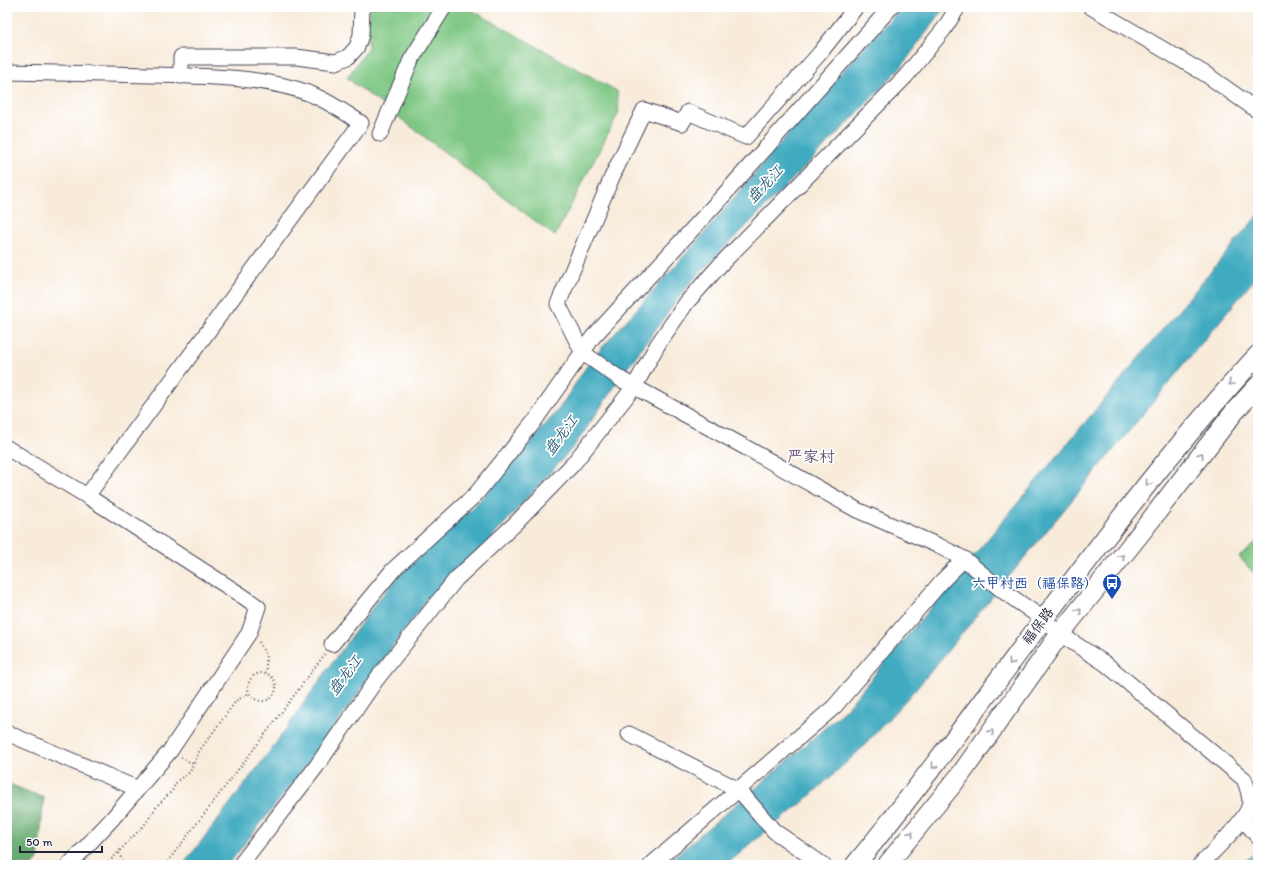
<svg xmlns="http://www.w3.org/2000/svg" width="1265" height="872" viewBox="0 0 1265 872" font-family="Itim,'LXGW WenKai TC',sans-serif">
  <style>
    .green { fill: #7fc784; stroke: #507460 }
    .forest { fill: #67ac72; stroke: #446756 }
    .water { fill: #40aac0; stroke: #31667e }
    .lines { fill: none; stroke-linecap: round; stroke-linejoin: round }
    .minor-casing { stroke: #424053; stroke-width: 17 }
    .major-casing { stroke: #424053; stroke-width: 21 }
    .path { stroke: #424053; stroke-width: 2; stroke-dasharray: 1 3; stroke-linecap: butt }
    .minor { stroke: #fff; stroke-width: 15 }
    .major { stroke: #fff; stroke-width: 19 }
    .oneway { stroke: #9c9ca7 }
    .labels { text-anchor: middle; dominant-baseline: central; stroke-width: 3.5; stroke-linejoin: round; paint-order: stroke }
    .transit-label { font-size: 14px; fill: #164399; stroke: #fff; text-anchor: end }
    .street-label { font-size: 14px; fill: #22223b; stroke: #fff }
    .water-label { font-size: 15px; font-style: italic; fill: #305f77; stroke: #fff }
    .quarter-label { font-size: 16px; fill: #665376; stroke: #fff }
  </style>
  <rect width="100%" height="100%" fill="#fff"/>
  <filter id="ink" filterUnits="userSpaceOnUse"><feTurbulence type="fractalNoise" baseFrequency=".025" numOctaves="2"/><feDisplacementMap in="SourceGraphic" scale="8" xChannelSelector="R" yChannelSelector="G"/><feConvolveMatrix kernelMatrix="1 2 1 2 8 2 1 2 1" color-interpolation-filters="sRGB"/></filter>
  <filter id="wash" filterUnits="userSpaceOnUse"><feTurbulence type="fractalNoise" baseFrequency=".012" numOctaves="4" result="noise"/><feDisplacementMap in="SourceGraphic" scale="16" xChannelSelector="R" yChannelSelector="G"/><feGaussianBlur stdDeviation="0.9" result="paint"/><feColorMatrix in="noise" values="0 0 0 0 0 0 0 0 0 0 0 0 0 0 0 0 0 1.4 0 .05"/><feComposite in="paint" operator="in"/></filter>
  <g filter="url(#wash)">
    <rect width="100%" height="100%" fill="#f8ebda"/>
    <g class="green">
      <polygon points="369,7 466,7 617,91 619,112 555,236 347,78 368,48"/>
      <polygon points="1258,541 1258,573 1256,575 1239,557"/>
    </g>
    <polygon class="forest" points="7,783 44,798 38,860 33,865 7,865"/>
    <g class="water">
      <polygon points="902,7 945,7 902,66 845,126 689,284 628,367 575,445 478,553 425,602 303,770 228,865 183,865 276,743 327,670 378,600 398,577 480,500 559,409 586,367 599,351 703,235 823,92"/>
      <polygon points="1258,215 1258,275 922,682 862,748 802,803 759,837 726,865 664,865 776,771 845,710"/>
      <polygon points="1258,850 1258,865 1241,865"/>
    </g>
  </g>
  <g filter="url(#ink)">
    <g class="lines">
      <defs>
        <g id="minor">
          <path d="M856,7L820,53L746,137L688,112L682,123L644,110L612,177L558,304L583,353L622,380L743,446L857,510L939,546L964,559L1003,591L1043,619L1060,634L1106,664L1244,779C1247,786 1250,794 1250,803C1248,820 1213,851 1200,865"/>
          <polyline points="1091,7 1207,75 1258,111"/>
          <path d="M7,72C55,73 104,74 152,75C201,76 262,76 308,93C327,100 344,112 361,123L87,496"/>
          <polyline points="181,76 181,57 296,57 336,62 348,57 357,47 361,35 362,7"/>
          <polyline points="380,134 411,60 444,7"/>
          <polyline points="7,448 87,496 244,597 258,607 249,633 170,751 112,819 69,865"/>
          <polyline points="332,644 393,570 476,494 533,423 593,337 722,197 891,7"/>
          <polyline points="7,733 138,789"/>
          <polyline points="629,734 739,790 774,831 823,865"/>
          <polyline points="1243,819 1258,837"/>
          <polyline points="240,865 316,767 376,680 456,579 516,523 573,464 634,387 658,344 687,302 721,264 906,76 944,29 958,7"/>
          <polyline points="651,865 834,707 942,581 964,559"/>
        </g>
        <g id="major">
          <path d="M855,865C963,734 1058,593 1166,461C1196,425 1226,389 1258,355"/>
          <polyline points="887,865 961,774 1060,634 1143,530 1235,411 1258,386"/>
        </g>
      </defs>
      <use href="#minor" class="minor-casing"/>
      <use href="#major" class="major-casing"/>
      <g class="path">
        <polyline points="259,642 266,655 266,673"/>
        <circle cx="262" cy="687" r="14"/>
        <polyline points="181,757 193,764"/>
        <polyline points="119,853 124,865"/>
        <polyline points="106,865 146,823 157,806 172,791 177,781 190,772 200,750 236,701 249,693"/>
        <polyline points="165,865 257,745 325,654"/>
      </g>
      <use href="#minor" class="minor"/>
      <use href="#major" class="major"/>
    </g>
    <defs><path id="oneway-chevron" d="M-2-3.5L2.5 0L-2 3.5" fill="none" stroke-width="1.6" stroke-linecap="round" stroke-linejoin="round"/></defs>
    <g class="oneway">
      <use href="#oneway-chevron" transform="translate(1231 383) rotate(134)"/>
      <use href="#oneway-chevron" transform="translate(1201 455) rotate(-53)"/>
      <use href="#oneway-chevron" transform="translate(1148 483) rotate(129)"/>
      <use href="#oneway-chevron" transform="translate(1122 557) rotate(-51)"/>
      <use href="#oneway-chevron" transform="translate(1079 611) rotate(-51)"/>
      <use href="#oneway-chevron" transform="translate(1011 662) rotate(126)"/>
      <use href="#oneway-chevron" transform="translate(991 732) rotate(-55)"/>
      <use href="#oneway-chevron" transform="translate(934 766) rotate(128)"/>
      <use href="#oneway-chevron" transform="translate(911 834) rotate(-51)"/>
    </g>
  </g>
  <defs>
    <symbol id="bus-pin" viewBox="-11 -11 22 30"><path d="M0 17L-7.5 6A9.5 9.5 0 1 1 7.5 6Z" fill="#1a4fb4" stroke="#fff"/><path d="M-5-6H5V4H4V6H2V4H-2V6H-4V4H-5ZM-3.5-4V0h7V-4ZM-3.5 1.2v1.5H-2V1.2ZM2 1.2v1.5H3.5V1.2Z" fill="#fff"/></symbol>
  </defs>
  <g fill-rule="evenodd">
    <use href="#bus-pin" x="1101" y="572" width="22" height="30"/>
  </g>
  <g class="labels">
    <g class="transit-label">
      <text x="1098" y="583">六甲村西（福保路）</text>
    </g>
    <g class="street-label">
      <text transform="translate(1038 626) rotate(-53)">福保路</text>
    </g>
    <g class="water-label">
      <text transform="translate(765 184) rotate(-47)">盘龙江</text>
      <text transform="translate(561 435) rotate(-53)">盘龙江</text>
      <text transform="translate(345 675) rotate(-53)">盘龙江</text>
    </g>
    <g class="quarter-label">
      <text x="811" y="456">严家村</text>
    </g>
  </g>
  <rect width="1265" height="872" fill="none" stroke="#fff" stroke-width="24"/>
  <path d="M20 846v6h82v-6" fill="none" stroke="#22223b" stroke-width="2"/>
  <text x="26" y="846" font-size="12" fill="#22223b" stroke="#ffffff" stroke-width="3" paint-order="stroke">50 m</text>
</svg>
